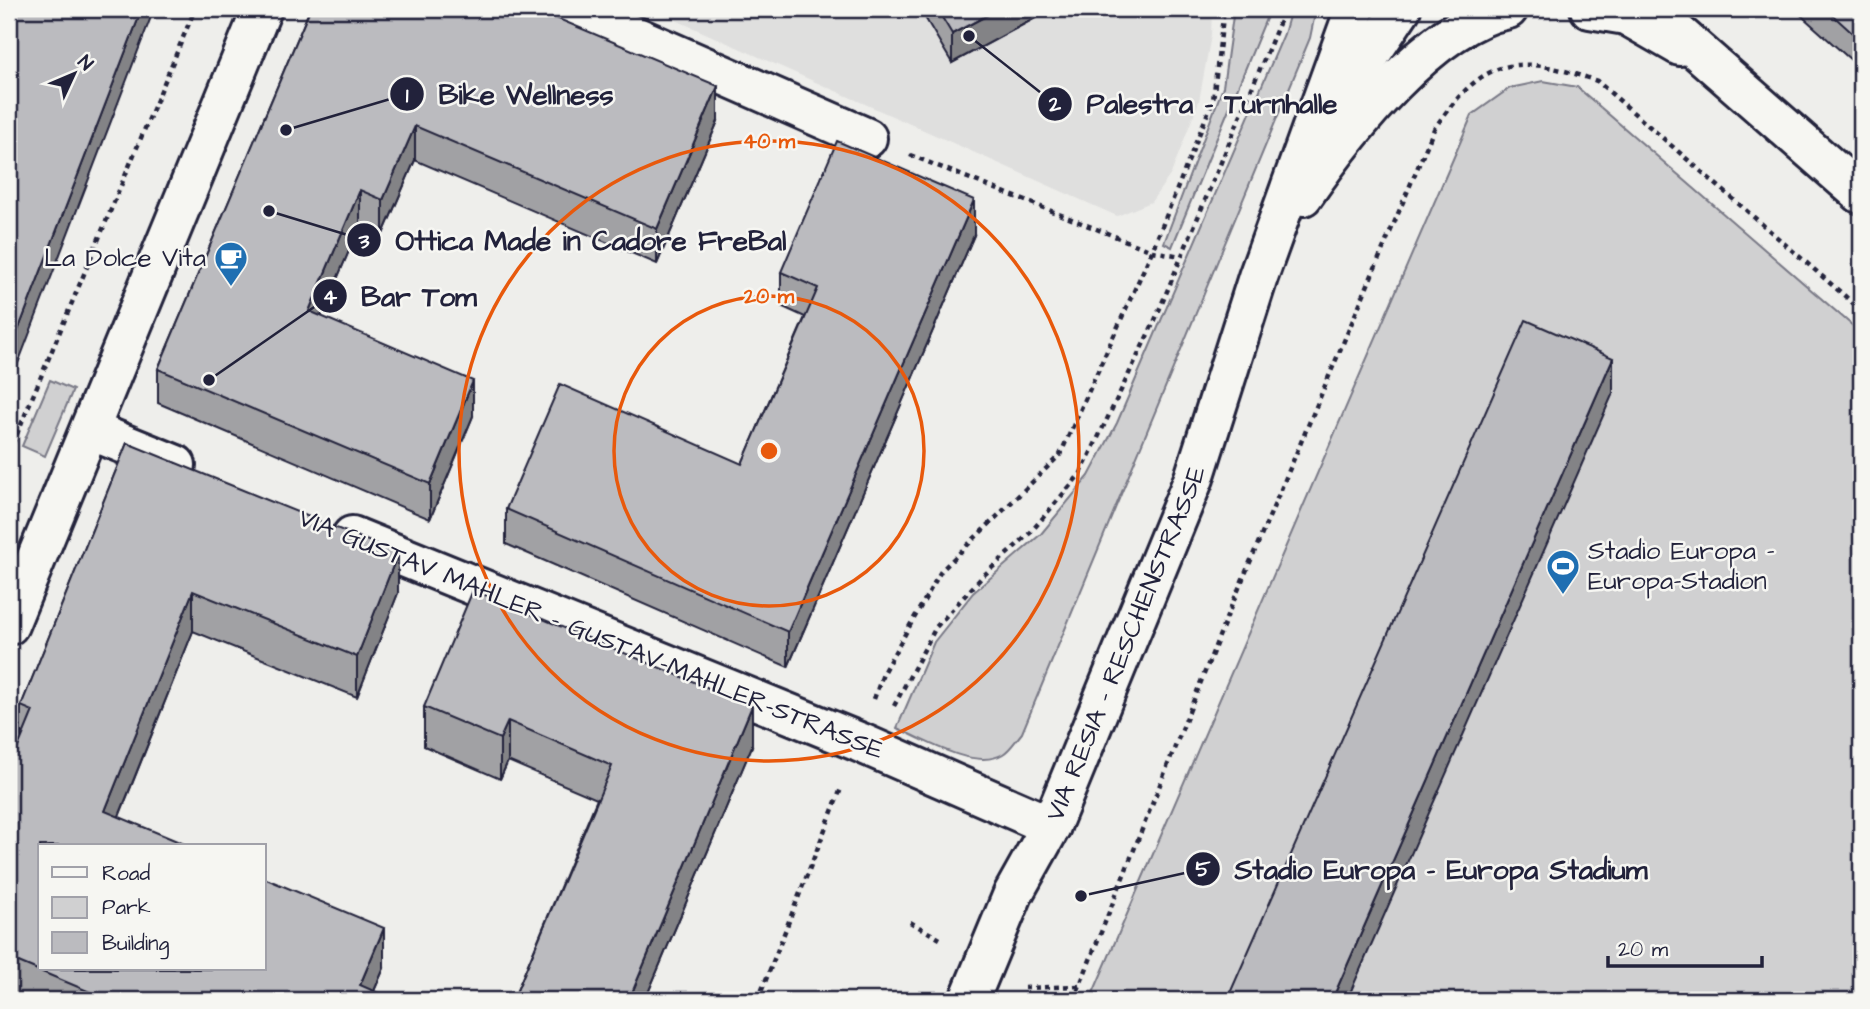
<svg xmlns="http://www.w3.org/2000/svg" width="1870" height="1009" viewBox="0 0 1870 1009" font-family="'Architects Daughter',sans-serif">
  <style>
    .built { fill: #dfdfde }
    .green { fill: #d0d0d1; stroke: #797986; stroke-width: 2 }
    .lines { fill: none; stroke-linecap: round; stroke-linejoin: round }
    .minor-casing { stroke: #22223b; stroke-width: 44 }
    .secondary-casing { stroke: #22223b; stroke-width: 44 }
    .primary-casing { stroke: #22223b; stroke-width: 44 }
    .path { stroke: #22223b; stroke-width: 4.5; stroke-dasharray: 5 5; stroke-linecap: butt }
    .minor { stroke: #f6f6f2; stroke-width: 38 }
    .secondary { stroke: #f6f6f2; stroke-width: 38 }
    .primary { stroke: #f6f6f2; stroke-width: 38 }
    .wall { fill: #a1a1a4; stroke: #22223b; stroke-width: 2 }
    .shaded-wall { fill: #838386; stroke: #22223b; stroke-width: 2 }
    .building { fill: #bbbbbf; stroke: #22223b; stroke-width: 2 }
    .ring { fill: none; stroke: #e8590c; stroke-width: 3.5 }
    .labels { text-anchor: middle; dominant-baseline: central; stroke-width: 5; stroke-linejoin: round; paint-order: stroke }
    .poi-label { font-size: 26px; fill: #22223b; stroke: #f6f6f2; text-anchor: end }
    .street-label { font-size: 26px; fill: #22223b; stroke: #f6f6f2 }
    .centre { fill: #e8590c; stroke: #f6f6f2; stroke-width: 3.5 }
    .ring-label { font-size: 21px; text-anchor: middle; font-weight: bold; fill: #e8590c; stroke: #f6f6f2; stroke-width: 5; stroke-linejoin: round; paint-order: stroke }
    .leader { fill: none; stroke: #22223b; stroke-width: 2.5 }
    .callout-dot { fill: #22223b; stroke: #f6f6f2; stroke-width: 2.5 }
    .mark-label { font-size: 21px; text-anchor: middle; font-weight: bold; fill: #fff }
    .callout-label { font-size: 28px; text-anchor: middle; font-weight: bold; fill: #22223b; stroke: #f6f6f2; stroke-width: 5; stroke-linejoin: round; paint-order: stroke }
  </style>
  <rect width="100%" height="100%" fill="#eeeeeb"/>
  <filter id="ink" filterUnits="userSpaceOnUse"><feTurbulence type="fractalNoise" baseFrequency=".0143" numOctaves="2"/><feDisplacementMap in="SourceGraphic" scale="14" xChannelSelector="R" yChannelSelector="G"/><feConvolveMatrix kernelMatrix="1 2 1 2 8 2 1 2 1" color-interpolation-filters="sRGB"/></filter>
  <g filter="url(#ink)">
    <polygon class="built" points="651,9 1212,9 1211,35 1199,101 1171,174 1151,202 1117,216"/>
    <g class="green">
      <polygon points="1234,9 1270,9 1172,247 1164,243 1223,87"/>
      <path d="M1291,9H1316L1310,38L1022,733C1016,740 1010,750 1003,754C976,771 923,740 897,728L934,642L973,593L1041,534L1089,476L1117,423L1284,34Z"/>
      <polygon points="1543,81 1577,87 1861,333 1861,1000 1090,1000 1472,115 1510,88"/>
      <polygon points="50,380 73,390 45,456 22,446"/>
    </g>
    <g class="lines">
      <defs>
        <g id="minor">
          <polyline points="573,9 867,138"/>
          <polyline points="90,430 176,465"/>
          <polyline points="352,536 859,742 1051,826"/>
          <polyline points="9,625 262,9"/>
        </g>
        <g id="secondary">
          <polyline points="1590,9 1626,15 1680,46"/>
          <polyline points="1342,106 1358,73 1401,9"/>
          <path d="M1303,196C1346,134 1431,23 1508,9"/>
          <path id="s1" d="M969,1000L1013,894L1051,826L1194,478L1258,277L1355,9"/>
        </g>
        <polyline id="primary" points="1650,9 1861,194"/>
      </defs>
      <use href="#minor" class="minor-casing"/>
      <use href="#secondary" class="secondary-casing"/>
      <use href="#primary" class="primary-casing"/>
      <g class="path">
        <polyline points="910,155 1152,251 1181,256"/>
        <polyline points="9,453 195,9"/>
        <polyline points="874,699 884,671 941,571 1060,455 1152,251 1213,100 1224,9"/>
        <polyline points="894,706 936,627 983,576 1030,533 1081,473 1155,320 1285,9"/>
        <polyline points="910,922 940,939"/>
        <polyline points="1024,988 1079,986"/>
        <polyline points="758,1000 842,786"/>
        <path d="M1074,1000L1228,614L1434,129C1484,56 1516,53 1597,81L1861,310"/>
      </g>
      <use href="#minor" class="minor"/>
      <use href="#secondary" class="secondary"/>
      <use href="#primary" class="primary"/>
    </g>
    <g class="wall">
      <polygon points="310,9 718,121 657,264 415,160 383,234 360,225 321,316 473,416 430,519 158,403 158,369"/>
      <polygon points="920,9 1052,9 952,63"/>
      <polygon points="1794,9 1861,9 1861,69"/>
      <polygon points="974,235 788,667 506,544 506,509 742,464 805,317 781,306 781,272"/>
      <polygon points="127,443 398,593 357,697 193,631 119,817 384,968 374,991 383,1000 15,1000 9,998 9,769 21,739 21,706"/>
      <polygon points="424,707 752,746 645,1000 513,1000 597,799 508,761 500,779 424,746"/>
    </g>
    <g class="shaded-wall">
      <polygon points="142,9 154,9 9,387 9,354"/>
      <polygon points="999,9 1052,9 952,63 952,34"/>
      <polygon points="718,86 718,121 657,264 657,229"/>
      <polygon points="415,126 415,160 383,234 383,200"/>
      <polygon points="360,190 360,225 309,345 309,311"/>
      <polygon points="974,200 974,235 788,667 788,632"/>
      <polygon points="1613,358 1613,393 1347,1000 1332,1000"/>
      <polygon points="473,381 473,416 430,519 430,484"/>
      <polygon points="398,553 398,593 357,697 357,657"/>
      <polygon points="193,591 193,631 107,846 105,811"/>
      <polygon points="752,706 752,746 645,1000 629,1000"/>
      <polygon points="508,721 508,761 500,779 500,739"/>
      <polygon points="384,928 384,968 370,1000 360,985"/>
    </g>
    <g class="building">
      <polygon points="9,9 142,9 9,354"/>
      <polygon points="310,9 535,9 718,86 657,229 415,126 383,200 360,190 309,311 473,381 430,484 158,369"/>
      <polygon points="937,9 999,9 952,34"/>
      <polygon points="1826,9 1861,9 1861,41"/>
      <polygon points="837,141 974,200 788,632 506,509 560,384 742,464 818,288 781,272"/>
      <polygon points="1526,320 1613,358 1332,1000 1227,1000"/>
      <polygon points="127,443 398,553 357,657 193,591 105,811 189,846 40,846 40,969 264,969 264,878 384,928 360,985 383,995 381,1000 109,1000 9,958 9,769 33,711 21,706"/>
      <polygon points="473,590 752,706 629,1000 513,1000 612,766 508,721 500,739 424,707"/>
    </g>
  </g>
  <g class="ring">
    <circle cx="769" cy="451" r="155"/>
    <circle cx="769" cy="451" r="310"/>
  </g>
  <defs>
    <symbol id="cafe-pin" viewBox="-11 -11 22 30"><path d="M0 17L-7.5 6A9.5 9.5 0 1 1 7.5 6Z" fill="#1f6fb2" stroke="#f6f6f2"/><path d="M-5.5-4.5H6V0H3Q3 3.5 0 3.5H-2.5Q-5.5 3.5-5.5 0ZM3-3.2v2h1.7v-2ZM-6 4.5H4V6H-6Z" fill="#fff"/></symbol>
    <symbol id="stadium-pin" viewBox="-11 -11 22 30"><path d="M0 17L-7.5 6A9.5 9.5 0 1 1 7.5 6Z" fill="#1f6fb2" stroke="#f6f6f2"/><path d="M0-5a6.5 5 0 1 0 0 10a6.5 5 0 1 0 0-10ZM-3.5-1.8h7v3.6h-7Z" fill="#fff"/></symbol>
  </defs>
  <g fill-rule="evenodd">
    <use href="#cafe-pin" x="212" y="239" width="38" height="52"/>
    <use href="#stadium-pin" x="1544" y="547" width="38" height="52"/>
  </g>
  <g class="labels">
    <g class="poi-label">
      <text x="206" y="258">La Dolce Vita</text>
      <text x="1588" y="551" text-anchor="start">Stadio Europa -<tspan x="1588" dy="30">Europa-Stadion</tspan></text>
    </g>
    <g class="street-label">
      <text transform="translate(591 634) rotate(22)">VIA GUSTAV MAHLER - GUSTAV-MAHLER-STRASSE</text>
      <text stroke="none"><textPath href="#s1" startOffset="390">VIA RESIA - RESCHENSTRASSE</textPath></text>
    </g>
  </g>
  <circle cx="769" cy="451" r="10" class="centre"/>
  <g class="ring-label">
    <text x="769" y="148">40 m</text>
    <text x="769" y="303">20 m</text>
  </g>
  <path class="leader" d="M286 130L407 94M969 36L1055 104M269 211L364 240M209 380L330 296M1081 896L1203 869"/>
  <g class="callout-dot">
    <circle cx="286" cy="130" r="7"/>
    <circle cx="969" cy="36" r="7"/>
    <circle cx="269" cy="211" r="7"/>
    <circle cx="209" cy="380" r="7"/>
    <circle cx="1081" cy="896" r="7"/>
    <circle cx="407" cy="94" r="18"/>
    <circle cx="1055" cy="104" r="18"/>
    <circle cx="364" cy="240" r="18"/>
    <circle cx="330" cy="296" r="18"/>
    <circle cx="1203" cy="869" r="18"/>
  </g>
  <g class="mark-label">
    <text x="407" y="102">1</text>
    <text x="1055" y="111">2</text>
    <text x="364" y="248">3</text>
    <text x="330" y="304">4</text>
    <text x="1203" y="876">5</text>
  </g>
  <g class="callout-label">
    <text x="526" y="104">Bike Wellness</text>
    <text x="1212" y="113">Palestra - Turnhalle</text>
    <text x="591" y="250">Ottica Made in Cadore FreBal</text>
    <text x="419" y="306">Bar Tom</text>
    <text x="1441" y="879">Stadio Europa - Europa Stadium</text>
  </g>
  <rect width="1870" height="1009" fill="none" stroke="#f6f6f2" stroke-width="35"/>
  <rect x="18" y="18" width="1835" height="974" fill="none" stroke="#22223b" stroke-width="2.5" filter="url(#ink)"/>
  <rect x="38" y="844" width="228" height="126" fill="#f6f6f2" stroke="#a1a1a9" stroke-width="2"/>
  <rect x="52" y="867" width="35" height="10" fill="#f6f6f2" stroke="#a1a1a9" stroke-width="2"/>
  <text x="102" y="880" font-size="21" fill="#22223b">Road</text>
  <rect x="52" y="897" width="35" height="21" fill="#d0d0d1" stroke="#a1a1a9" stroke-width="2"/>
  <text x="102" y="914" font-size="21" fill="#22223b">Park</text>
  <rect x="52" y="932" width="35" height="21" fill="#bbbbbf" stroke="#a1a1a9" stroke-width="2"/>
  <text x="102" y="950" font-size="21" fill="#22223b">Building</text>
  <g transform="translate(74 74) rotate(46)" stroke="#f6f6f2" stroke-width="5" paint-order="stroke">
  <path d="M0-5L12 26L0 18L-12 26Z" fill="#22223b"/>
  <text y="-10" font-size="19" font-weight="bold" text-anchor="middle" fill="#22223b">N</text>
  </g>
  <path d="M1608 956v10h154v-10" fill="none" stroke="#22223b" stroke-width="3.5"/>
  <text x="1618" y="956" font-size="21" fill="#22223b" stroke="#f6f6f2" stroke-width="5" paint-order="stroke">20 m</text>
</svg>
